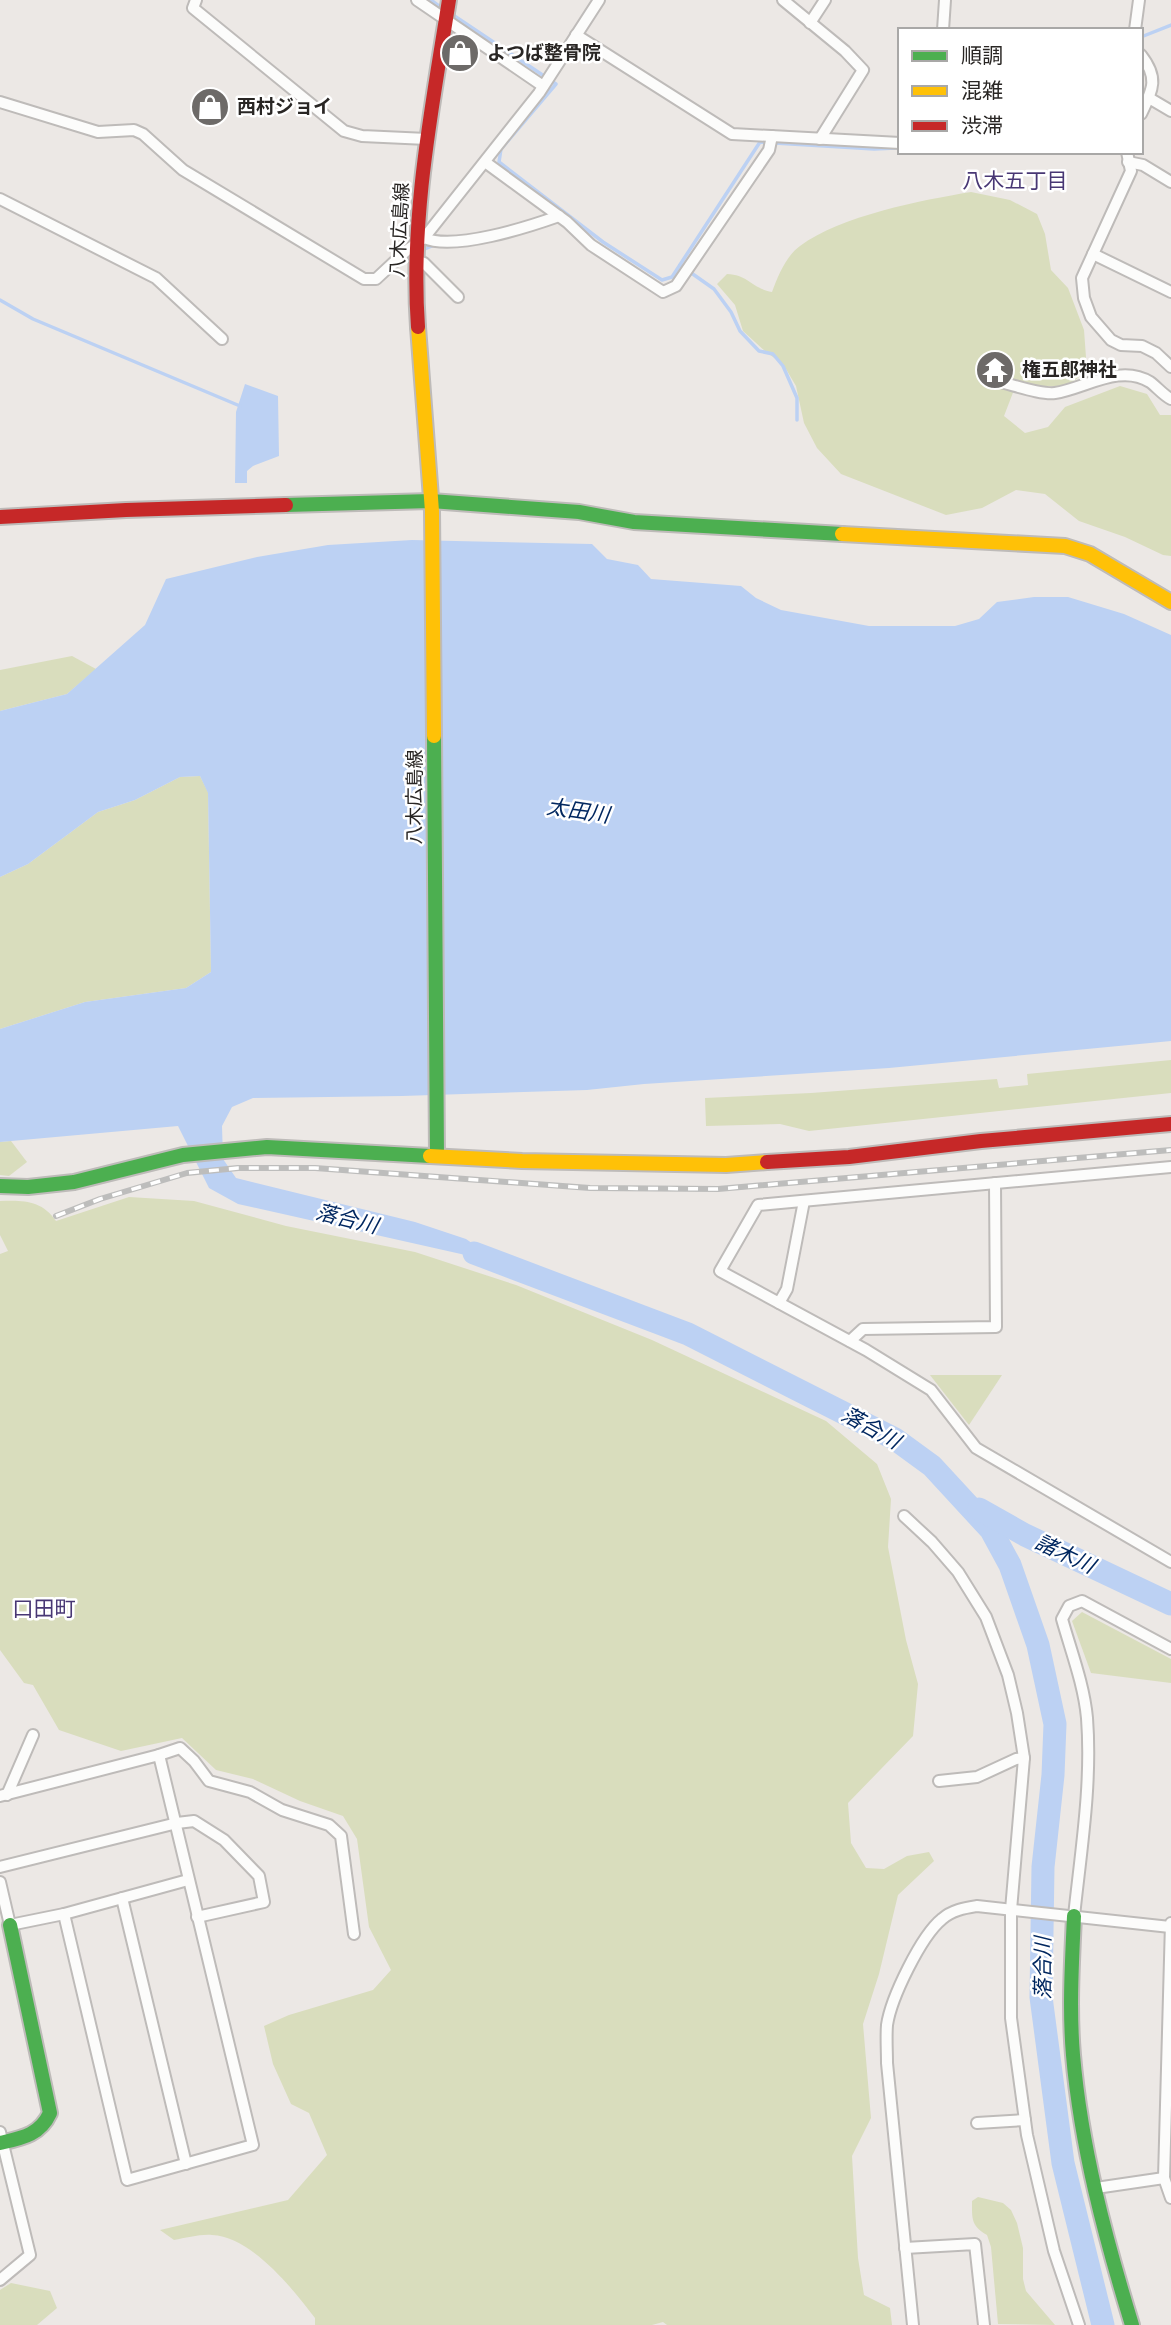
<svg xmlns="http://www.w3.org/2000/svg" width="1171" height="2325" viewBox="0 0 1171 2325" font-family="Signika,'Noto Sans JP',sans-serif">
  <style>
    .green { fill: #d9ddbd }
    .water { fill: #bcd1f3 }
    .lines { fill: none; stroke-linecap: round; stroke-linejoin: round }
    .stream { stroke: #bcd1f3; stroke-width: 3.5 }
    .river { stroke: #bcd1f3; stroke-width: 23 }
    .street-casing { stroke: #bebbb9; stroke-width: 14 }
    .fast-casing { stroke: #bebbb9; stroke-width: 18 }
    .slow-casing { stroke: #bebbb9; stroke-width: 18 }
    .jam-casing { stroke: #bebbb9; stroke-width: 18 }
    .street { stroke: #fcfcfb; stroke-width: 10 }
    .fast { stroke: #4caf50; stroke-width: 14 }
    .slow { stroke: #ffc107; stroke-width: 14 }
    .jam { stroke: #c62828; stroke-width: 14 }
    .rail-casing { stroke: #bdbdbc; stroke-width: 6 }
    .rail { stroke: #fff; stroke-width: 3.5; stroke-dasharray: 10; stroke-linecap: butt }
    .labels { text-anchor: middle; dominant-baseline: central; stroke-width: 5; stroke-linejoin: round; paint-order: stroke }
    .poi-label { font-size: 19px; font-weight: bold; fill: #292624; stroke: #fff; text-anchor: start }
    .street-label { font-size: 19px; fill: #292624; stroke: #fff }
    .neighbourhood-label { font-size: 21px; fill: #483774; stroke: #fff }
    .water-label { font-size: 21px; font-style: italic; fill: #012760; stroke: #fff }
  </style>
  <rect width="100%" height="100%" fill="#ece8e5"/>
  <g class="green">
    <path d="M971,192L1010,200L1037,214L1045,234L1051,270L1068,288L1084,330L1087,371L1067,386L1033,387L1014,390L1004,416L1025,433L1048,427L1065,407L1120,386L1147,394L1160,415H1171V556L1163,555L1125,537L1079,521L1045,494L1016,490L982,508L946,515L841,474L817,448L804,423L796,386L783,364L766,352L743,331L735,305L717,284L727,274C749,275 751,288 772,292C778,276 786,256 800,246C840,216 922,200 971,192Z"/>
    <polygon points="72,656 96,669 67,694 0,711 0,670"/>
    <polygon points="200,776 208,792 211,972 186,988 85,1002 0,1029 0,877 28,864 98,812 135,800 180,777"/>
    <polygon points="1171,1060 1171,1093 809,1131 780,1124 706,1126 705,1098 811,1093 997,1079 999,1088 1028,1085 1027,1074"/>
    <polygon points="11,1141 27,1162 9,1176 0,1175 0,1142"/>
    <path d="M129,1197L194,1201L286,1226L415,1252L516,1285L652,1340L826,1421L877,1464L891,1499L888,1547L906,1640L918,1684L913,1736L848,1803L851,1843L866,1868L884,1869L907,1856L929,1852L934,1861L898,1895L879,1974L863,2024L871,2118L852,2156L858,2258L864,2295L890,2308L892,2325H667L663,2322L652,2325H315V2318C292,2288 252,2237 212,2235C200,2234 186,2238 174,2240L160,2230L288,2200L327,2155L309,2113L291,2104L273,2064L264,2026L289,2015L373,1990L391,1970L369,1927L357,1839L343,1816L300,1801L253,1779L216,1770L182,1738L121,1751L59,1730L33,1685L24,1683L0,1650V1254L8,1251L0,1235V1201C23,1200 42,1200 56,1221Z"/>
    <polygon points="930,1375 1002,1375 969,1425"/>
    <polygon points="1082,1612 1171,1659 1171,1683 1091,1673 1072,1621"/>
    <path d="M978,2197L1003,2203L1011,2210L1017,2223L1023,2248V2279L1026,2291L1055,2325L998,2324L991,2247L987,2235C971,2226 972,2219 972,2201Z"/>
    <polygon points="11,2283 50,2291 57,2308 37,2325 0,2325 0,2290"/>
  </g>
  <g class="water">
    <polygon points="245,384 278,396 279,456 253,466 247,471 247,483 235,483 236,412"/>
    <polygon points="412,540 592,544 607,559 638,565 651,579 741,586 756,598 781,610 869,626 955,626 979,619 997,602 1034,597 1068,597 1124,614 1171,635 1171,1041 889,1068 644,1084 587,1090 402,1096 253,1098 232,1107 222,1126 223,1159 236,1178 415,1222 466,1239 501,1263 238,1204 209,1188 178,1126 0,1142 0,1029 85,1002 186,988 211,972 208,793 200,776 180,777 135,800 98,812 28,864 0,877 0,711 67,694 145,625 166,579 257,557 328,545"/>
  </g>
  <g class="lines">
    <g class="stream">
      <polyline points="431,0 443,9"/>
      <polyline points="450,13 556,84 501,149 499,162 603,242 662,280 672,277 760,142 874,149 896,148"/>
      <polyline points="1141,37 1171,25"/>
      <polyline points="418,252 434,245"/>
      <polyline points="680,265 714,289 731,312 740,331 759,351 773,354 783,366 797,398 797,420"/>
      <polyline points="0,300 33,319 240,406"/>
    </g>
    <g class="river">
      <polyline points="474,1253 688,1334 895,1439 932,1466 991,1530 1010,1565 1038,1645 1055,1724 1053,1775 1043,1867 1041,1997 1063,2163 1103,2325"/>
      <polyline points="979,1509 1025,1535 1171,1604"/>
    </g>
    <defs>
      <g id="street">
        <polyline points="196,0 193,8 344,131 362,136 427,139"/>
        <polyline points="417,0 543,86"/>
        <polyline points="783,0 845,51 863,70 820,139"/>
        <polyline points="810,23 825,0"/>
        <polyline points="943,30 945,0"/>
        <polyline points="1135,30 1139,0"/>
        <polyline points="576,35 732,134 900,143"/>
        <path d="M1141,55C1159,78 1153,89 1141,114"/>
        <polyline points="1149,98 1171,111"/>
        <polyline points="0,102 98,132 134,130 143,134 183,170 364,279 376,279 406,251 424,238 539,93 599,0"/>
        <polyline points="1127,152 1131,171 1082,278 1084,298 1091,317 1111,340 1121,345 1142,346 1156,353 1171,367"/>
        <polyline points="485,162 567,222 591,245 663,292 676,286 769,150 772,136"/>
        <polyline points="1128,162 1143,165 1171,182"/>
        <polyline points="0,199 156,278 222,339"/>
        <path d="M424,238C454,251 528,227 559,216"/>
        <polyline points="1093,254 1171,292"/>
        <polyline points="415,260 424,263 458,297"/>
        <path d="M996,381C1011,384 1041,395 1055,393C1084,389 1120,363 1150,382C1157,387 1163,395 1171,399"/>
        <polyline points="1171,1167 758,1205 720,1271 866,1350 931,1390 976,1448 1171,1562"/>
        <polyline points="779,1303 787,1289 804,1201"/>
        <polyline points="850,1341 863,1329 996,1327 995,1183"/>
        <polyline points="904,1516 932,1542 958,1572 986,1617 1008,1675 1017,1713 1024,1758 1011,1910 1011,2018 1027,2135 1054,2251 1079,2325"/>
        <polyline points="159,1755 180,1748 194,1761 209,1781 250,1792 282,1810 329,1825 341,1836 354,1934"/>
        <polyline points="939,1781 977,1777 1016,1759 1024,1758"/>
        <polyline points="7,1795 33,1735"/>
        <polyline points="0,1796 159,1755 253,2145 127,2180 64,1914"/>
        <polyline points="0,1867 177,1823 194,1821 224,1840 259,1876 264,1902 197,1917"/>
        <polyline points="0,1882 10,1925 64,1914 188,1880"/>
        <polyline points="122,1898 186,2164"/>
        <path d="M1074,1916C1081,1850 1092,1784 1087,1718C1084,1685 1071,1651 1062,1619L1069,1606L1082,1601L1171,1649"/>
        <polyline points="1171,1923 1164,2178 1171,2198"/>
        <polyline points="977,2123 1025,2120"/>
        <polyline points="0,2132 30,2255 0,2280"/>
        <polyline points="1096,2188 1164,2178"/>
        <polyline points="905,2248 975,2244 984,2325"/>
        <path d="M913,2325L887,2063C887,2051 886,2037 887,2025C891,1998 921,1936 942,1919C952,1910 965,1908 977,1906L1170,1927"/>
      </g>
      <g id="fast">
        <polyline points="286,505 431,501 579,512 634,522 842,534"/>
        <polyline points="434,736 437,1156"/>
        <polyline points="0,1186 28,1187 74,1182 183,1155 267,1147 430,1156"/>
        <path d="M1074,1916C1072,1962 1069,2008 1073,2055C1081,2147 1105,2237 1132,2325"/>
        <path d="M0,2143C22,2138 40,2135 50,2113L10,1925"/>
      </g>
      <g id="slow">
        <polyline points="418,327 432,511 434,736"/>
        <polyline points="842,534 1065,546 1090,554 1171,602"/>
        <polyline points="430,1156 522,1161 726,1165 767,1162"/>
      </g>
      <g id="jam">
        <path d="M418,327C410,217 432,108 449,0"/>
        <polyline points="0,517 126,510 286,505"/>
        <polyline points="767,1162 849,1157 981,1141 1171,1124"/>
      </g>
    </defs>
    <use href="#street" class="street-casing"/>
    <use href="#fast" class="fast-casing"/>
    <use href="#slow" class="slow-casing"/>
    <use href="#jam" class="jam-casing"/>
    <use href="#street" class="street"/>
    <use href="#fast" class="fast"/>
    <use href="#slow" class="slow"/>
    <use href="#jam" class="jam"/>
    <defs>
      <polyline id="rail" points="56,1216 100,1199 187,1173 238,1168 315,1168 590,1188 718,1189 1171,1150"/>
    </defs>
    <use href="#rail" class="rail-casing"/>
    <use href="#rail" class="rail"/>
  </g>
  <defs>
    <symbol id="shop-disc" viewBox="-11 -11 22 22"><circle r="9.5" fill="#6d6a68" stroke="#fff"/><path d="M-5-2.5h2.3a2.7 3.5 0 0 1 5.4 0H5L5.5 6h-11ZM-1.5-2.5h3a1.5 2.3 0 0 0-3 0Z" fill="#fff"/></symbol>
    <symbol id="temple-disc" viewBox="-11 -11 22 22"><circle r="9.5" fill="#6d6a68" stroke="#fff"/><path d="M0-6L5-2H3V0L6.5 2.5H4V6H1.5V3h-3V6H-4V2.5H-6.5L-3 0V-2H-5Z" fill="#fff"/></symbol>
  </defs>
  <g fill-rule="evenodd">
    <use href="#shop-disc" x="438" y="31" width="44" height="44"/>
    <use href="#shop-disc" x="188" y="85" width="44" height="44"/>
    <use href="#temple-disc" x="973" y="348" width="44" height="44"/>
  </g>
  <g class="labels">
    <g class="poi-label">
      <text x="487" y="53">よつば整骨院</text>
      <text x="237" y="107">西村ジョイ</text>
      <text x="1022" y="370">権五郎神社</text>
    </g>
    <g class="street-label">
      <text transform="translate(400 230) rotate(-87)">八木広島線</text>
      <text transform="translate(415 797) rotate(-90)">八木広島線</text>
    </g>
    <g class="neighbourhood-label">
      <text x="1015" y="181">八木五丁目</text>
      <text x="44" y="1609">口田町</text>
    </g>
    <g class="water-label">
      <text transform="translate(578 811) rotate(8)">太田川</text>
      <text transform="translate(347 1219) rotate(14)">落合川</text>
      <text transform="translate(871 1428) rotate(29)">落合川</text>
      <text transform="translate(1065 1554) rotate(25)">諸木川</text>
      <text transform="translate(1043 1968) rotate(-90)">落合川</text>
    </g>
  </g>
  <rect x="898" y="28" width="245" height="126" fill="#ffffff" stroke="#a9a8a7" stroke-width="2"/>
  <rect x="912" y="51" width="35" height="10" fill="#4caf50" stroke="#a9a8a7" stroke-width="2"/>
  <text x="961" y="63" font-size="21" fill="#292624">順調</text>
  <rect x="912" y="86" width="35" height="10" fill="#ffc107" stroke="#a9a8a7" stroke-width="2"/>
  <text x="961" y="98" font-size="21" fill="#292624">混雑</text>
  <rect x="912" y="121" width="35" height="10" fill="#c62828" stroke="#a9a8a7" stroke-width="2"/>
  <text x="961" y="133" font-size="21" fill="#292624">渋滞</text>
</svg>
